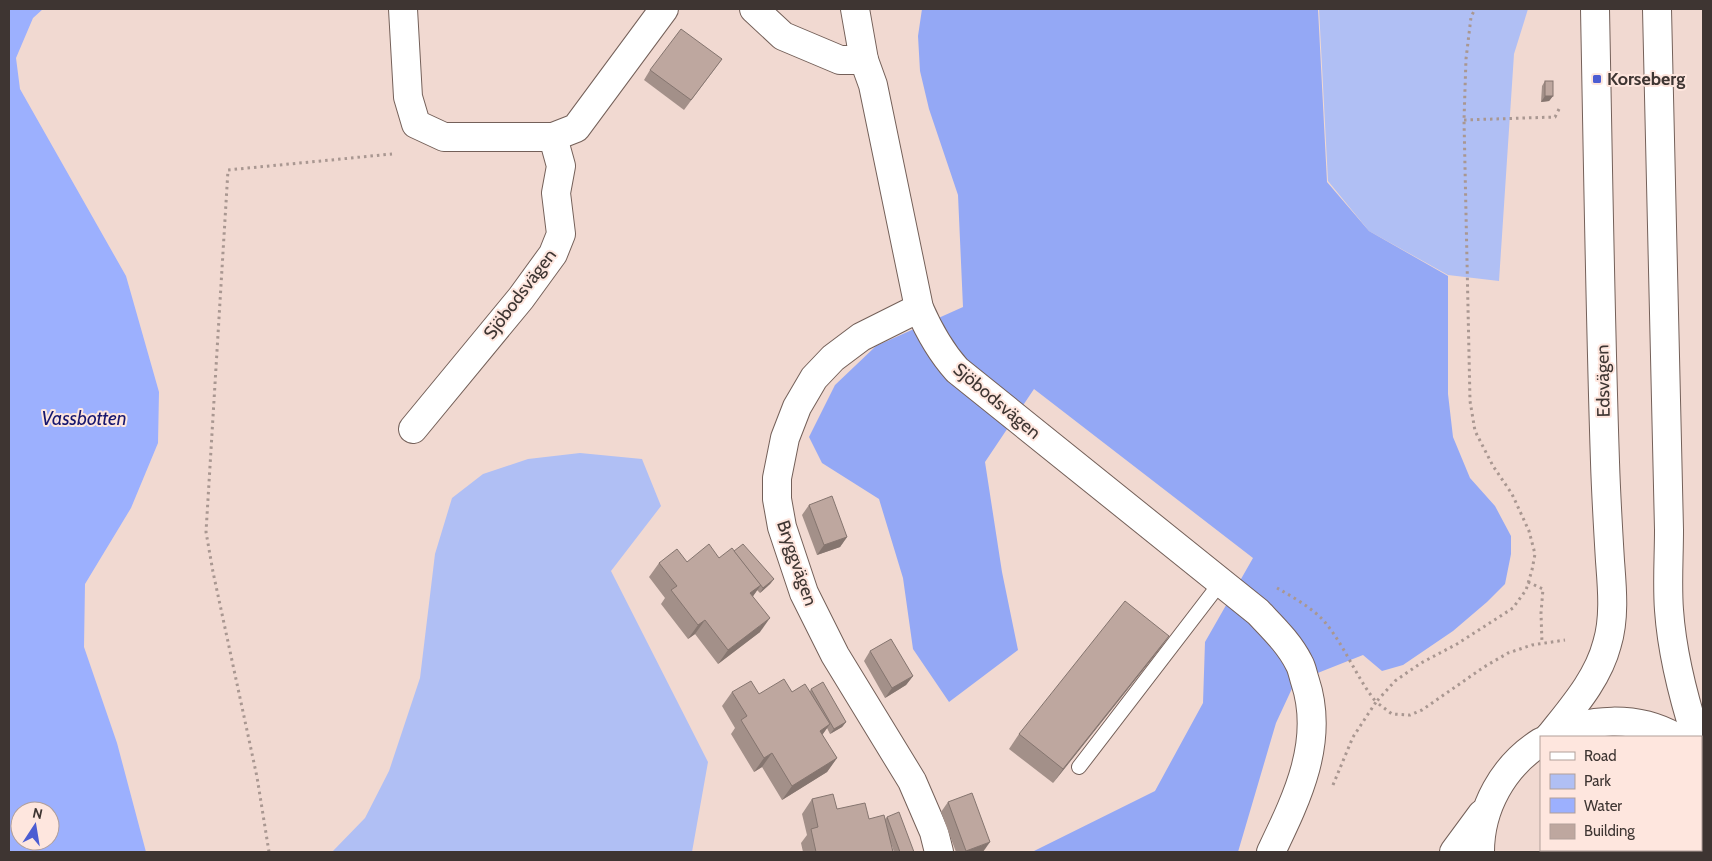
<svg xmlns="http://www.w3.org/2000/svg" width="1712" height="861" viewBox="0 0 1712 861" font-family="Cabin,sans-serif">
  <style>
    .green { fill: #b0bff4 }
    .forest { fill: #94a8f5 }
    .water { fill: #9cb0fe; fill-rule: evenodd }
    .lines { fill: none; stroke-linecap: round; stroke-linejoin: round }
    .lane-casing { stroke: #746059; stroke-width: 16 }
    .street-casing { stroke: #746059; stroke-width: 30 }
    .secondary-casing { stroke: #746059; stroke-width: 30 }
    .path { stroke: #a99791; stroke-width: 3; stroke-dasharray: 2.5 4; stroke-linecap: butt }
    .lane { stroke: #fff; stroke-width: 14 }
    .street { stroke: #fff; stroke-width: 28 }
    .secondary { stroke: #fff; stroke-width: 28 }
    .wall { fill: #a39089 }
    .shaded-wall { fill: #85756f }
    .building { fill: #bea79f; stroke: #85756f }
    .poi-dot { fill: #4c5dd2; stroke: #fee6de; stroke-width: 2 }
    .labels { text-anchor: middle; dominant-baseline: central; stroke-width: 4; stroke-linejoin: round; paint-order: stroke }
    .poi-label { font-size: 18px; font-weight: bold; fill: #3e3532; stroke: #fee6de; text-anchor: start }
    .street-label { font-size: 18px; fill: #3e3532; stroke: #fee6de }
    .water-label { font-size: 19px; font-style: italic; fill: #18186f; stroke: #fee6de }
  </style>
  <rect width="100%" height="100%" fill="#f1d9d1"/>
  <g class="green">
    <polygon points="1319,9 1528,9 1514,54 1499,281 1448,275 1369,231 1328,181"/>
    <polygon points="580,453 642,459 661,506 611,571 708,762 692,852 332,852 365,818 389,771 420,678 435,554 452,498 483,474 528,459"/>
  </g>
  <polygon class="forest" points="922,9 1318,9 1327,182 1369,231 1448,276 1448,394 1453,437 1470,478 1495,506 1511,536 1511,554 1505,584 1487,602 1453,631 1403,665 1382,671 1363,655 1295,682 1276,723 1238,852 1032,852 1155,791 1203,703 1205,642 1253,558 1034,389 985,462 1002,572 1018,650 949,702 913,649 903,578 879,499 822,463 809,437 835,385 876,346 963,307 958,195 929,109 920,71 918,36"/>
  <path class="water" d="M9,9H43L33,18L16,58L20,89L126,276L159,392L158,443L131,508L85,584L84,647L117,743L146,852H9ZM20,811H50V841H20Z"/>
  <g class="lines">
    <defs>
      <polyline id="lane" points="1079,767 1221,582"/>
      <g id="street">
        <polyline points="403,9 408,97 416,124 444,137 553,137 576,128 664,9"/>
        <polyline points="754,9 783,36 840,60 864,60"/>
        <path d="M855,9L864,60L873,85L919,308C929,331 940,351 957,370L1258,612C1273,628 1289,643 1299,663C1302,668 1303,675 1305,681C1325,741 1297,798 1271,852"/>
        <polyline points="919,308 861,337 833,358 814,378 797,407 785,438 777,478 777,499 782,527 804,593 835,655 912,781 934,832 939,852"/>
        <polyline points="413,429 521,298 553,254 561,234 556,193 561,166 553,137"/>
      </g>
      <g id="secondary">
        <path d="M1657,9L1669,530C1669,557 1667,584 1669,610C1672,654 1683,696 1696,737"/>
        <path d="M1550,736C1572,708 1598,679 1607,644C1615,618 1612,587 1610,561C1608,528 1606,495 1605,462C1600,311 1598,160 1595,9"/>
        <path d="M1549,737C1587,718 1637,715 1675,737"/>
        <polyline points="1454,852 1482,814"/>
        <path d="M1480,852C1480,808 1503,766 1541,742"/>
      </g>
    </defs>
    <use href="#lane" class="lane-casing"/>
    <use href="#street" class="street-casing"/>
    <use href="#secondary" class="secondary-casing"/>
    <g class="path">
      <polyline points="1464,120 1555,117 1560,107"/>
      <polyline points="1528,582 1543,589 1541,613 1542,643"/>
      <path d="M1277,588C1293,597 1312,608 1324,621C1345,646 1356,677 1376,702L1395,681L1421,663L1457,644L1513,608L1526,590L1532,570L1535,554L1529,531L1512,494L1493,466L1475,431L1470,401L1464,120L1466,59L1471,17L1475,9"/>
      <polyline points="1333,785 1353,737 1376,702 1392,714 1410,715 1422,710 1484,667 1508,653 1532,645 1565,640"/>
      <polyline points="269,852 257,777 213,572 206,532 228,170 392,154"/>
    </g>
    <use href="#lane" class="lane"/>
    <use href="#street" class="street"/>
    <use href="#secondary" class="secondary"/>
  </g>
  <g class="wall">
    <polygon points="722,59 684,110 644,80 650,70"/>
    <polygon points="1545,81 1553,96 1549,101 1541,102 1542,86"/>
    <polygon points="809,505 847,537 840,547 817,555 802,515"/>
    <polygon points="734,551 774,579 770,584 760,593 757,590 753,596 760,632 718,664 695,634 688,639 661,604 665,598 649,577 659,563 687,562 719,558"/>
    <polygon points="1169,636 1159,650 1053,783 1009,749 1019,734"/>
    <polygon points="870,651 913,676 906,685 885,698 864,661"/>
    <polygon points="811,689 846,722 842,727 830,734 827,728 822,735 837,758 827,772 782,800 762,767 754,772 731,734 735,728 722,706 732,692 759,694 810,691"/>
    <polygon points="812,799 837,809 869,819 885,819 887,817 914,852 894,852 890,840 893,852 803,852 801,843 807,835 802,814"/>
    <polygon points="948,802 983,852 956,852 941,812"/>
  </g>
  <g class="shaded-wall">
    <polygon points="1545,96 1553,96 1549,101 1541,102"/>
    <polygon points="847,537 840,547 817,555 824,545"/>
    <polygon points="774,579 770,584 760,593 763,588"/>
    <polygon points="761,585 751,599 750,593"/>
    <polygon points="770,618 760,632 718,664 728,650"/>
    <polygon points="705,620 695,634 688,639 698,625"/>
    <polygon points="1169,636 1159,650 1053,783 1063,769"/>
    <polygon points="913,676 906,685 885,698 892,688"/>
    <polygon points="846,722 842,727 830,734 834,729"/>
    <polygon points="830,724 820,738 820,731"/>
    <polygon points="772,753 762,767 754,772 764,758"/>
    <polygon points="837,758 827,772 782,800 792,786"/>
    <polygon points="990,842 983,852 965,852 966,851"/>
  </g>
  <g class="building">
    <polygon points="681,29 722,59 691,100 650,70"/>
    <rect x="1545" y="81" width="8" height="15"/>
    <polygon points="832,496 847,537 824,545 809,505"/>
    <polygon points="709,544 719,558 732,548 761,585 750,593 770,618 728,650 705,620 698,625 671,590 677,586 659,563 677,549 687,562"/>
    <polygon points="743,544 774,579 763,588 734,551"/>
    <polygon points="1125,601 1169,636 1063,769 1019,734"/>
    <polygon points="891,639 913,676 892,688 870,651"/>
    <polygon points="784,679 792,692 805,684 830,724 820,731 837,758 792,786 772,753 764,758 741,720 747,716 732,692 751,681 759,694"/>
    <polygon points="823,682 846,722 834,729 811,689"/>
    <polygon points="972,793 990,842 966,851 948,802"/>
    <polygon points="833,794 837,809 865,803 869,819 884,815 893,852 816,852 811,829 818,827 812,799"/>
    <polygon points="899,812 914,852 900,852 887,817"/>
  </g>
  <rect class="poi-dot" x="1592" y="74" width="10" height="10" rx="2.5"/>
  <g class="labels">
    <g class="poi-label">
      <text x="1607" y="79">Korseberg</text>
    </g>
    <g class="street-label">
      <text transform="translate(520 294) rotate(-53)">Sjöbodsvägen</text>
      <text transform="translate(1603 381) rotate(-91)">Edsvägen</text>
      <text transform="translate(997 401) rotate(40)">Sjöbodsvägen</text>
      <text transform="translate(797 563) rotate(71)">Bryggvägen</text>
    </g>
    <g class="water-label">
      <text x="84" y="418">Vassbotten</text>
    </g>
  </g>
  <rect width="1712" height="861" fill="none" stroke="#3e3532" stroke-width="20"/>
  <rect x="1540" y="736" width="162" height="115" fill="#fee6de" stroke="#b19f99"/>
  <rect x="1550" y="752" width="25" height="8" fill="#ffffff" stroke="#b19f99"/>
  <text x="1584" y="761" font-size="15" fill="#3e3532">Road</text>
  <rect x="1550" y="774" width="25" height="15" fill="#b0bff4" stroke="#b19f99"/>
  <text x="1584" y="786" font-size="15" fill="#3e3532">Park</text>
  <rect x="1550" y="798" width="25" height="15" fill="#9cb0fe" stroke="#b19f99"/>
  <text x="1584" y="811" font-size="15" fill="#3e3532">Water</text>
  <rect x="1550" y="824" width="25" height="15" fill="#bea79f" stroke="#b19f99"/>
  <text x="1584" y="836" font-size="15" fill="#3e3532">Building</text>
  <g transform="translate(35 826) rotate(12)"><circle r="24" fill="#fee6de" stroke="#b19f99"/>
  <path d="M0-4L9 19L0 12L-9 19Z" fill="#4c5dd2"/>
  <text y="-8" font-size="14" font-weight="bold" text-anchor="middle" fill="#3e3532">N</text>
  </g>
</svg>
